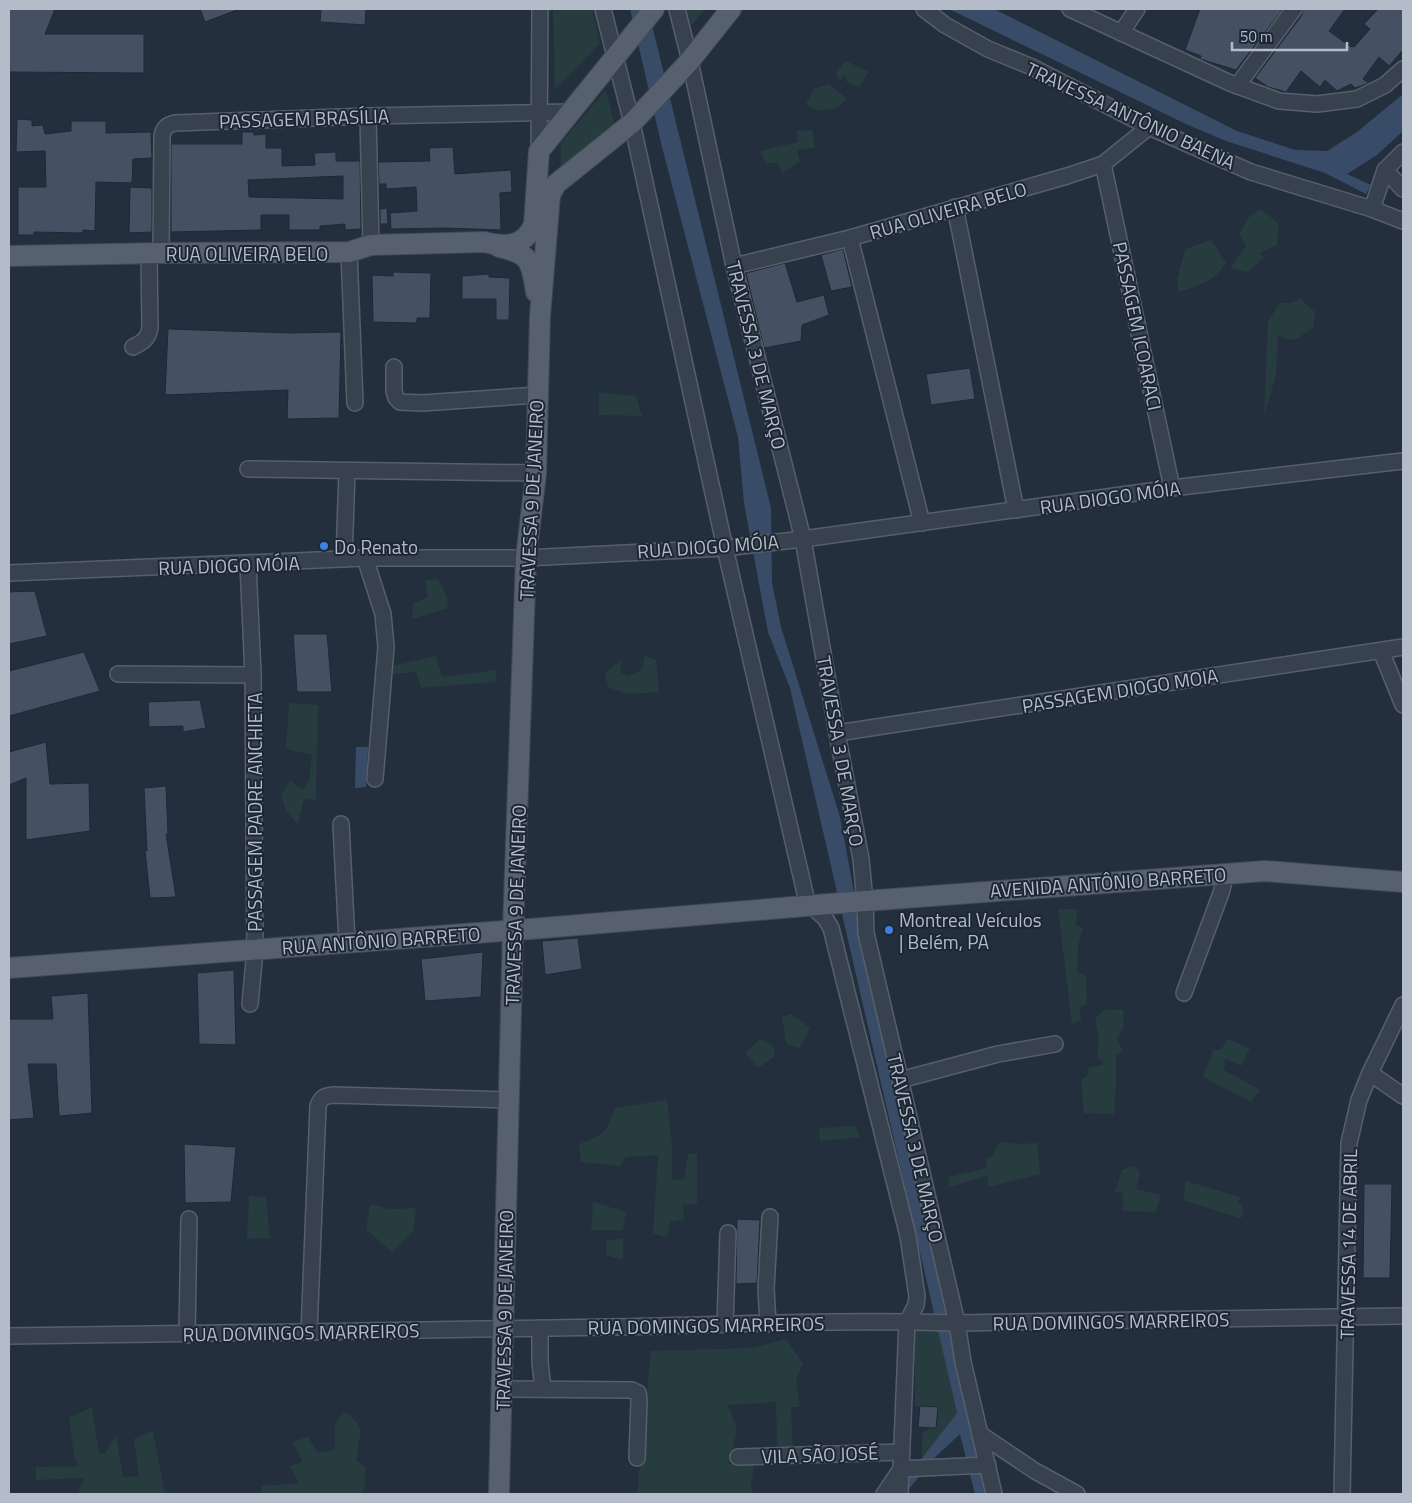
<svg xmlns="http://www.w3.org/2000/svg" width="1412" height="1503" viewBox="0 0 1412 1503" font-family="'Titillium Web',sans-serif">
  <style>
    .green { fill: #263c3f }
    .water { fill: #394c67 }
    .building { fill: #455162; stroke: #1f2835; fill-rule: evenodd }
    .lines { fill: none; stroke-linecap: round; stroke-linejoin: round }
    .minor-casing { stroke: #565f6c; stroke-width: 18 }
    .major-casing { stroke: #414a57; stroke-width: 22 }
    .minor { stroke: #38414e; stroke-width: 15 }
    .major { stroke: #56606e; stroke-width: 20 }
    .shop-dot { fill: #3f7fe0; stroke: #1d2633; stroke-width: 2 }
    .labels { text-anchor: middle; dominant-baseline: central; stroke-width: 4; stroke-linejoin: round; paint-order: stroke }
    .street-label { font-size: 19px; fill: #b4bcc9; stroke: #1d2633 }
    .poi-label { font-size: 19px; fill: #b4bcc9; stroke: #1d2633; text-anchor: start }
  </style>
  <rect width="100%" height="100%" fill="#242f3e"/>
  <g class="green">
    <polygon points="553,9 592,9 600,43 555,90"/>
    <polygon points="686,9 705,9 691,26"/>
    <polygon points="846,61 869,72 859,87 847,82 845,74 839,81 836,72"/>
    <polygon points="829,84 847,99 835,109 817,111 806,104 814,89"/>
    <polygon points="606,90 614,123 561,168 561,143"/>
    <polygon points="812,130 815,147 797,150 800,161 782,173 778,163 766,163 760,151 798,142 796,131"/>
    <polygon points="1261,209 1279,224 1277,245 1260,253 1264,258 1247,272 1230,268 1246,246 1239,234 1249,217"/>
    <path d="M1211,240L1226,262C1217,281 1197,286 1178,292L1177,280L1185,249Z"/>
    <path d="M1300,298L1315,312L1313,328C1295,338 1298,344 1278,336L1276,375L1264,416L1268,321L1280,303H1291Z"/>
    <polygon points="599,392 636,396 642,416 599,415"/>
    <polygon points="438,579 447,597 448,608 412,619 413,603 428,597 425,580"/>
    <polygon points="436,656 442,677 496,670 496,682 421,688 416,672 393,674 393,666"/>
    <polygon points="645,656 656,660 659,692 628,694 608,687 605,673 622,659 620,672 628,676 641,670"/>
    <polygon points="289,703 318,705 316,800 304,799 298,824 286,811 281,795 290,781 304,790 309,779 312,755 286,749"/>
    <polygon points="1058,909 1077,909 1076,925 1083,928 1078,947 1077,972 1086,976 1087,1004 1080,1007 1081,1020 1072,1024"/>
    <polygon points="1105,1010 1123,1010 1124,1027 1117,1039 1123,1052 1116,1054 1116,1083 1114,1114 1084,1113 1081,1080 1087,1076 1089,1067 1103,1065 1102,1061 1097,1057 1099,1040 1095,1018"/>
    <polygon points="792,1014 810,1028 800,1048 786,1044 782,1017"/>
    <polygon points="760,1039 773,1046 775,1056 758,1068 745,1053"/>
    <polygon points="1227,1039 1250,1048 1241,1066 1225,1059 1224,1070 1260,1090 1251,1102 1203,1077 1213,1050 1221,1050"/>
    <path d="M667,1100L672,1144V1180L684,1179L688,1154H697V1204L683,1205L684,1219L670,1222L667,1237L653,1234L658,1155L626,1157L620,1166L581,1162L579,1144C604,1135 606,1133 615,1108Z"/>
    <polygon points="856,1126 860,1137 820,1141 819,1128"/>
    <polygon points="1003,1142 1018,1144 1037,1143 1040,1174 988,1187 988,1176 949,1187 949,1177 987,1168 985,1159 993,1156 997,1146"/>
    <polygon points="1134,1166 1140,1173 1136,1189 1161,1195 1156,1212 1123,1211 1123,1193 1115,1192 1122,1170"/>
    <polygon points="1186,1181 1240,1197 1238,1204 1242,1205 1244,1216 1239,1218 1183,1200"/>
    <polygon points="249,1196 266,1198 270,1238 247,1239"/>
    <polygon points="593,1202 626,1212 623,1230 591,1230"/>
    <polygon points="370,1204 390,1209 416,1208 414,1230 392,1252 366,1229"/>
    <polygon points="623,1238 623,1260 606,1255 606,1241"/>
    <polygon points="938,1330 957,1414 922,1460 922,1434 930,1427 936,1428 938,1408 915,1406 915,1331"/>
    <polygon points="786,1339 803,1364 796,1380 800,1407 791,1407 793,1449 777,1450 776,1402 728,1405 737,1430 729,1464 755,1462 751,1484 753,1494 637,1494 651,1351 752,1348"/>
    <polygon points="92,1407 99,1454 105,1454 116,1435 123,1477 139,1476 134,1439 153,1431 165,1494 81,1494 78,1492 84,1478 36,1480 36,1467 79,1466 74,1456 69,1418"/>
    <polygon points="345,1412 355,1420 361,1429 356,1460 365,1467 365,1486 361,1494 261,1494 262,1486 299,1483 290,1466 303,1462 292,1442 308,1437 318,1453 335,1450 335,1422"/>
  </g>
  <g class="water">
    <polygon points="630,9 648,9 771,508 772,583 781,627 840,817 860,924 986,1494 975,1494 960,1434 932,1460 905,1494 894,1494 957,1413 790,688 768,632 744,503 738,437 662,147"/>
    <polygon points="949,9 994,9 1237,131 1295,150 1327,151 1357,132 1403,94 1403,131 1377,155 1347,174 1371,185 1366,194 1325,173 1226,141 1186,124"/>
    <polygon points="356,747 368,747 366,787 355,788"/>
  </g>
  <g class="building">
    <polygon points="9,9 55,9 45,34 144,34 144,73 9,72"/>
    <polygon points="200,9 236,9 237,10 205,22"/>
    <polygon points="321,9 366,9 365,25 320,22"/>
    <polygon points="1200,9 1283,9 1236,70 1200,59 1201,56 1185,50"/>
    <polygon points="1303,9 1345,9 1329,31 1351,47 1352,46 1354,47 1370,29 1364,24 1378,9 1403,9 1403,50 1389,66 1379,57 1363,79 1369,83 1355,88 1351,84 1337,91 1325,80 1320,87 1301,71 1286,92 1268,87 1255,78 1302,15"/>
    <polygon points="17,119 32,120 32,126 43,125 45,134 71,131 71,121 106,121 106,133 151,132 152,158 133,159 132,183 96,182 95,231 83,230 83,233 34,232 34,235 18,235 18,187 46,187 45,151 16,152"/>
    <path d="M242,132H254V135L266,134V148H282V166L315,165L314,153L336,152V161H360L361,229L345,230V224L320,226V230H289V215H261V230L171,232V144H242ZM343,176V199L249,197L248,180Z"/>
    <polygon points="453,147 455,174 511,170 512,192 500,193 501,230 445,228 391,229 390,213 417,211 416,187 386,189 386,184 379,184 378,162 430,161 429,148"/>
    <polygon points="130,187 152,188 152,232 129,233"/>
    <polygon points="387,208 388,224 380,224 380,209"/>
    <polygon points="843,249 852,287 831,291 821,255"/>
    <polygon points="785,263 797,302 824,295 829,315 802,325 801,341 764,348 746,273"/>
    <polygon points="393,272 431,273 430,318 417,318 417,323 373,322 372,275 393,276"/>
    <polygon points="489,274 489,277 510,278 509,320 496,320 496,299 462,299 462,276"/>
    <polygon points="168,329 290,333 341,332 339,418 287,419 288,390 165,395"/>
    <polygon points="970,368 975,399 931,405 926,374"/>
    <polygon points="35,591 47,636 9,644 9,592"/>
    <polygon points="293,634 327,634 332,692 297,692"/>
    <polygon points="84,652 100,691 9,716 9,671"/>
    <polygon points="200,700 206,728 183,732 183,726 149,727 148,702"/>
    <polygon points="46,742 50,784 89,783 90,831 26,840 26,778 9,785 9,752"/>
    <polygon points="166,786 168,834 166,834 176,897 150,898 145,850 147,851 144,788"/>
    <polygon points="578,938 582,969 545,975 542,941"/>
    <polygon points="483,952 481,997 425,1001 421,959"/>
    <polygon points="234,970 236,1045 199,1044 197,973"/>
    <polygon points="88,993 92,1113 59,1116 56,1064 28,1064 34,1118 9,1120 9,1019 53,1019 51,996"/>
    <polygon points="184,1144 236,1147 231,1202 185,1203"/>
    <polygon points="1364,1184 1392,1184 1390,1278 1363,1278"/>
    <polygon points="737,1219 760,1220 757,1283 736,1284"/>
    <polygon points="920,1406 938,1407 936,1428 918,1427"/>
  </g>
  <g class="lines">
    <defs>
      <g id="minor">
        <polyline points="603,9 632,123 725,548 808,906"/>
        <polyline points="677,9 690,61 734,266 803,539 837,733 861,859 865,901 866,933 957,1323 963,1362 994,1494"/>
        <polyline points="924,9 945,25 988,49 1032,67 1149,127 1251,172 1372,209 1403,221"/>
        <polyline points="1070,9 1230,83 1279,101 1317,104 1357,99 1385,85 1403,69"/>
        <polyline points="1121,33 1137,9"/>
        <polyline points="1237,86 1294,9"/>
        <polyline points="368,116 371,245"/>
        <polyline points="539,151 540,9"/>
        <polyline points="1103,164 1172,488"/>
        <polyline points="1385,170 1403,189"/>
        <polyline points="955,207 1016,510"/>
        <polyline points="1372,209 1385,170 1403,152"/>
        <polyline points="850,238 922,523"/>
        <polyline points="349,252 355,403"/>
        <path d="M161,253L162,136C164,127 167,125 175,123L368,116L570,112"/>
        <polyline points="734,266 850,238 1067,176 1103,164 1149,127"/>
        <path d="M133,347C143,342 148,339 150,328L149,254"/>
        <polyline points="394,367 394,391 396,398 400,402 422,403 538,395"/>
        <polyline points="248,469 536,473"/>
        <polyline points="365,558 383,614 386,647 375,779"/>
        <polyline points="344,559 347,471"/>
        <polyline points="248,564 253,675 255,950 250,1004"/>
        <polyline points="9,573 365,558 526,558 725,548 803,539 1172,488 1403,461"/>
        <polyline points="1381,651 1403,705"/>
        <polyline points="118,674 253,675"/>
        <polyline points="837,733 1403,647"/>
        <polyline points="341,824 347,943"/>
        <polyline points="811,906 825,918 831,928 908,1236 917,1296 916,1305 907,1322 900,1494"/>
        <polyline points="1184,993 1221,893 1226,874"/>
        <polyline points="1370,1073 1403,1096"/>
        <polyline points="900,1080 998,1054 1055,1044"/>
        <polyline points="768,1324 766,1289 770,1217"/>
        <polyline points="725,1325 728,1233"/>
        <polyline points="540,1328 540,1362 543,1389"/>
        <path d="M309,1333L318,1106C321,1097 325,1096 333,1095L510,1100"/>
        <polyline points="187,1335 189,1219"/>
        <path d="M9,1336C209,1334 408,1330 608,1327C724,1325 840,1319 956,1323L1403,1316"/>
        <polyline points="502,1389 632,1390 638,1393 639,1400 637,1458"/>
        <polyline points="980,1434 1035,1471 1077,1494"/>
        <polyline points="738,1457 902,1452"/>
        <polyline points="884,1494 901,1469 988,1465"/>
        <polyline points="1342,1494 1349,1143 1359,1100 1370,1073 1403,1005"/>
      </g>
      <g id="major">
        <path d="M499,247C531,254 531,261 536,292"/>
        <path d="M9,256L161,253L349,252L371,245L484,242C505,247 523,248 534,225L539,151L654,9"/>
        <polyline points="9,968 530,929 865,901 1265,871 1403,882"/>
        <polyline points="499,1494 513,930 526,558 536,473 540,316 550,195 556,184 632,123 688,63 731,9"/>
      </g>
    </defs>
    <use href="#minor" class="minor-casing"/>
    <use href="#major" class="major-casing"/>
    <use href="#minor" class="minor"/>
    <use href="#major" class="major"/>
  </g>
  <g class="shop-dot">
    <circle cx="324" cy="546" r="5"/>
    <circle cx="889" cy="930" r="5"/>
  </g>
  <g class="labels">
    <g class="street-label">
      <text transform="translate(1131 115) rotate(25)">TRAVESSA ANTÔNIO BAENA</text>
      <text transform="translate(304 118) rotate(-2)">PASSAGEM BRASÍLIA</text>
      <text transform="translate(948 210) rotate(-16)">RUA OLIVEIRA BELO</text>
      <text x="247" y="253">RUA OLIVEIRA BELO</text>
      <text transform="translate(1138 326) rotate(78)">PASSAGEM ICOARACI</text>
      <text transform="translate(757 355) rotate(76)">TRAVESSA 3 DE MARÇO</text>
      <text transform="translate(1110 497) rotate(-8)">RUA DIOGO MÓIA</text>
      <text transform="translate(531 500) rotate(-87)">TRAVESSA 9 DE JANEIRO</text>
      <text transform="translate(708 546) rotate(-4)">RUA DIOGO MÓIA</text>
      <text transform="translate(229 565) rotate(-2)">RUA DIOGO MÓIA</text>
      <text transform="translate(1120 690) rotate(-9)">PASSAGEM DIOGO MOIA</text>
      <text transform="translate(841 751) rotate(80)">TRAVESSA 3 DE MARÇO</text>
      <text transform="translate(254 812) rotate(-90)">PASSAGEM PADRE ANCHIETA</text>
      <text transform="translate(1108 882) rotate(-4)">AVENIDA ANTÔNIO BARRETO</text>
      <text transform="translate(515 905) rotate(-88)">TRAVESSA 9 DE JANEIRO</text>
      <text transform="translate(381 940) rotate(-4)">RUA ANTÔNIO BARRETO</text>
      <text transform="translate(916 1148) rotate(77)">TRAVESSA 3 DE MARÇO</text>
      <text transform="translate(1348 1244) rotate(-89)">TRAVESSA 14 DE ABRIL</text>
      <text transform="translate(504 1310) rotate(-89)">TRAVESSA 9 DE JANEIRO</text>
      <text transform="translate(1111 1321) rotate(-1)">RUA DOMINGOS MARREIROS</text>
      <text transform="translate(706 1325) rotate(-1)">RUA DOMINGOS MARREIROS</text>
      <text transform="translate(301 1332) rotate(-1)">RUA DOMINGOS MARREIROS</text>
      <text transform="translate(820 1454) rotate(-2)">VILA SÃO JOSÉ</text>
    </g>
    <g class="poi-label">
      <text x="334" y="546">Do Renato</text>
      <text x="899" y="919">Montreal Veículos<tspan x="899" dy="22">| Belém, PA</tspan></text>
    </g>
  </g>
  <rect width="1412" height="1503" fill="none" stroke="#b4bcc9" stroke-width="20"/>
  <path d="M1232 42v8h115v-8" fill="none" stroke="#b4bcc9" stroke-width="2.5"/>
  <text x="1240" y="42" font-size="15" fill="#b4bcc9" stroke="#1d2633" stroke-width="4" paint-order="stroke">50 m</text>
</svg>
